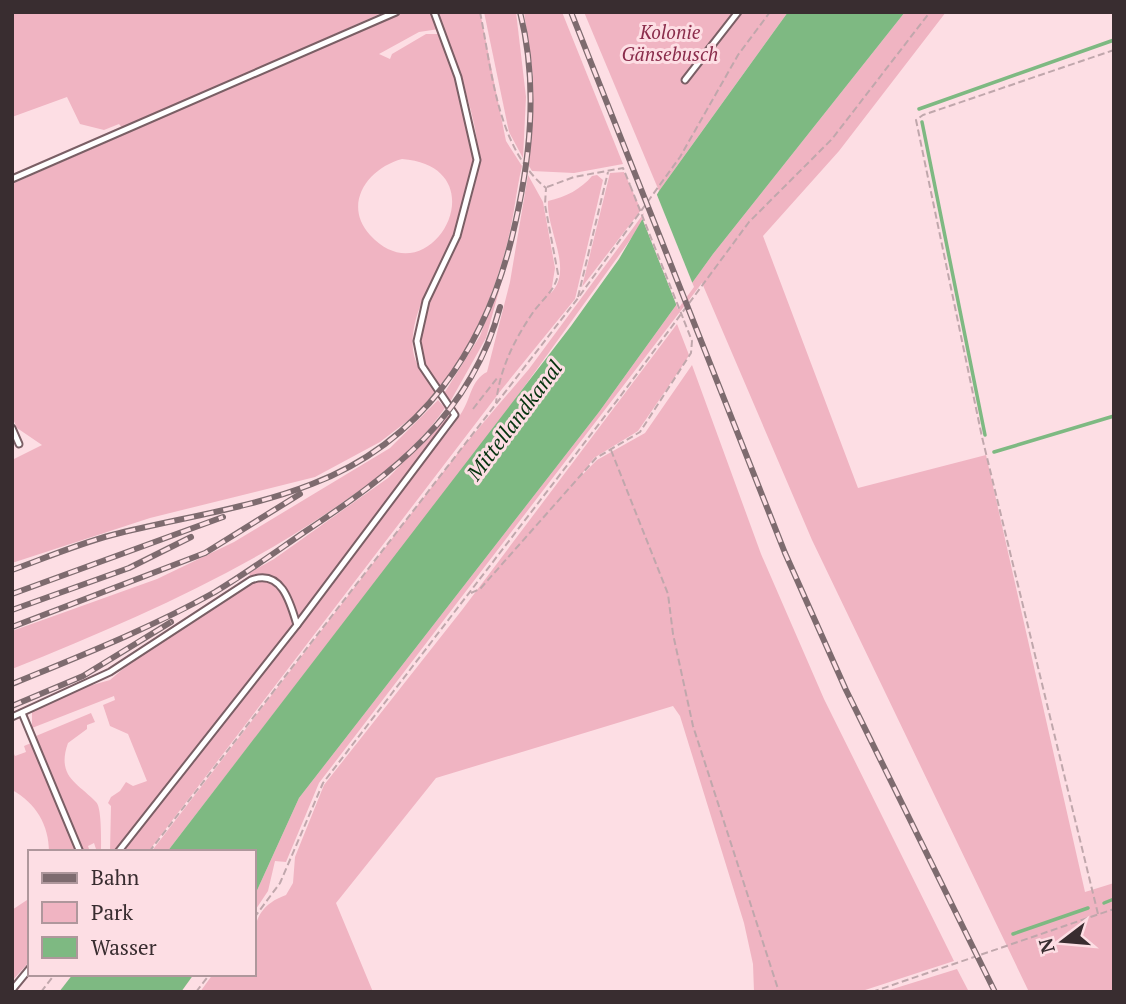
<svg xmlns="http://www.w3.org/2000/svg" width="1126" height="1004" viewBox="0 0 1126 1004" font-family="'PT Serif',serif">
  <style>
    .green { fill: #f0b4c2; fill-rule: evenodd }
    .water { fill: #7eb982 }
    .pier { fill: #fddee4 }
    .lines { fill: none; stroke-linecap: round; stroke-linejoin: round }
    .stream { stroke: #7eb982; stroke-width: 3.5 }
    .lane-casing { stroke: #7a5f65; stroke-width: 9 }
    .path { stroke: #c0a7ac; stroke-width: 2; stroke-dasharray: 7 3.5; stroke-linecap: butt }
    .lane { stroke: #fff; stroke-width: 5 }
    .rail-casing { stroke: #7e6b6f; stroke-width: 6 }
    .rail { stroke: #fddee4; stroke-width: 3.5; stroke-dasharray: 10; stroke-linecap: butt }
    .path-bridge { stroke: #c0a7ac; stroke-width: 2; stroke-dasharray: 7 3.5; stroke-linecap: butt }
    .labels { text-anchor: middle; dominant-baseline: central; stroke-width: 6; stroke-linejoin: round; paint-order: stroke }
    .park-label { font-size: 19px; font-style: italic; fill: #8b2d4c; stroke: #fddee4 }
    .water-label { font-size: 21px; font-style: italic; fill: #06330f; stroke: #fddee4 }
  </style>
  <rect width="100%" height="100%" fill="#fddee4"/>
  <g class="green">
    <polygon points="12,12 384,12 123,129 119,124 104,130 80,124 67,97 12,117"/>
    <path d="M401,12H432L439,29L419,32L379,54L390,59L392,54L426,34H438C454,75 480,128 472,173C468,193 462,217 454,235C440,270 409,310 413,350C415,367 427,379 436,392L414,416L380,442L315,477L150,518L12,563V460L42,445L17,428L12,417V184ZM402,159C503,167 430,301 370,235C342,204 368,168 402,159Z"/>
    <path d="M436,12H480L506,141L522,166C516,191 514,216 508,240C495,292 473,346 439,387C398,331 434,297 456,244C466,220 476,188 478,161C481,124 451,48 436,12Z"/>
    <polygon points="484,12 516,12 526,97 523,158 509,132"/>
    <polygon points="524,12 562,12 623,164 574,173 532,171 529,166 533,77"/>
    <polygon points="584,12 788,12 659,191"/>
    <polygon points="905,12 946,12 839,151 763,236 858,488 986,455 1085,892 1114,883 1114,992 1029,992 812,540 702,283 319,783 286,862 275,861 268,891 254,912 254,897 299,798 599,412 713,254"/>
    <polygon points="624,172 641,210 582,287 610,173"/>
    <path d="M528,175L543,202L555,268L551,293C574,270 546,229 548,201C566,197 581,189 592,176L597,175L603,180L575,299L502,389L148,852H123L306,610L117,852H110L111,806L108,803L111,797L120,791L126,782L133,786L147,781L128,734L110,726L103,705L115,700L114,696L32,728V712L78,689L110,680L131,662L252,580L249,573L274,559L388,478L450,414L405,479C425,458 447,437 462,412C471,398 471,380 487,372L510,282Z"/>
    <polygon points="644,213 643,222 501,419 167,852 151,852 461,449 529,369"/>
    <polygon points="506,265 486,338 450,402 443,395 480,336"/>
    <path d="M677,324L689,355L685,362L638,431L594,458L579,478L597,460L645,433L692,365L761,554L824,699L954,961L859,992H754L753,964L744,923L680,716L673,706L436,778L336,903L373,992H200L213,974H254C254,939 247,909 286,895L293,883L295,857L324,785L462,610Z"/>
    <path d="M438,400L445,408C414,453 372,483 327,513C229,579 121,625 12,669V631L157,579L234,542L390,448Z"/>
    <path d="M91,713L95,722L87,725V729L68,743C56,777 78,783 96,802C102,807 101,843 101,852H97L94,843L88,846L90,852H84L36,736Z"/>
    <path d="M31,743L77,852H49C49,825 36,803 12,790V750L15,756L26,752L24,746Z"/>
    <polygon points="30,898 30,961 12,981 12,910"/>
    <polygon points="957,969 969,992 883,992"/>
  </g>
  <g class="water">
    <polygon points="788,12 905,12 713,254 599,412 299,798 254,897 254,852 167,852 571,326 619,259 659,191"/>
    <polygon points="73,974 194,974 181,992 59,992"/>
  </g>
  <polygon class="pier" points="655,190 694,287 678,309 642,218"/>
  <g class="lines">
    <g class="stream">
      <polyline points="919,109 1114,40"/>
      <polyline points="922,122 985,435"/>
      <polyline points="994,452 1114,416"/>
      <polyline points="1104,903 1114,899"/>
      <polyline points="1013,934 1088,908"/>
    </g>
    <defs>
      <g id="lane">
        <polyline points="685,80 738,12"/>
        <polyline points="12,179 396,12"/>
        <polyline points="12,428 19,444"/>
        <polyline points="297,625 455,415 422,366 417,341 426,301 457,236 477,160 458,77 434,12"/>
        <polyline points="22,713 80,852"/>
        <path d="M12,717L110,672L251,580C281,569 290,601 297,625L118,852"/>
        <polyline points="12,990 30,968"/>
      </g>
    </defs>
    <use href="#lane" class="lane-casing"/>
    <g class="path">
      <path d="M480,12C492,71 497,148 546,188L545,205L558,274C556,289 543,299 534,311C514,340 500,368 496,403"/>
      <polyline points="547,187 574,177 623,168 630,185"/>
      <polyline points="578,297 608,172"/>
      <polyline points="473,409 498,377"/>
      <polyline points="611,450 668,594 673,634 693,726 779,992"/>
      <polyline points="471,593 480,589 596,458 640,432 691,353 692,341 683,318"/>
      <polyline points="149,852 578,298 680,157 738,55 770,12"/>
      <polyline points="1098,914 982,437 916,120 923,115 1114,50"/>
      <polyline points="254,918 280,883 323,783 625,390 749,222 832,139 930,12"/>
      <polyline points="41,992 55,974"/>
      <polyline points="196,992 210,974"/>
      <polyline points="872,992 1114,909"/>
    </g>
    <use href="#lane" class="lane"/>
    <defs>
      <g id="rail">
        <polyline points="571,12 785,553 846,690 995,992"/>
        <path d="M12,570C45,558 78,544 112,535C178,518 248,509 312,484C422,442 485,348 512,237C530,163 539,87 520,12"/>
        <polyline points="12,594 223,517"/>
        <polyline points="12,610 129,568 191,537"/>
        <polyline points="12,627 205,553 300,494"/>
        <path d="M12,684C80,656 151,628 215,592C245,574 274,553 303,533C392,474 471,416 500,307"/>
        <polyline points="12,706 83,676 171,622"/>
      </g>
    </defs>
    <use href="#rail" class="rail-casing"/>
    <use href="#rail" class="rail"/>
    <polyline class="path-bridge" points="630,185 683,318"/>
  </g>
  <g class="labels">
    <g class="park-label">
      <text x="670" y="31">Kolonie<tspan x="670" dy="22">Gänsebusch</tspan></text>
    </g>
    <g class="water-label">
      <text transform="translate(514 420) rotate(-53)">Mittellandkanal</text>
    </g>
  </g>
  <rect width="1126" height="1004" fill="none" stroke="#392d30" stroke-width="28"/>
  <rect x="28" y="850" width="228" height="126" fill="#fddee4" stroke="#af979c" stroke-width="2"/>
  <rect x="42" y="873" width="35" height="10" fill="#7e6b6f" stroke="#af979c" stroke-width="2"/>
  <text x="91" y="885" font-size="21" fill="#392d30">Bahn</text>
  <rect x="42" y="902" width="35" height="21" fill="#f0b4c2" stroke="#af979c" stroke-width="2"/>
  <text x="91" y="920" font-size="21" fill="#392d30">Park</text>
  <rect x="42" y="937" width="35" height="21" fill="#7eb982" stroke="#af979c" stroke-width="2"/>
  <text x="91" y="955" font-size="21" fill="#392d30">Wasser</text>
  <g transform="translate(1063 941) rotate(254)" stroke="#fddee4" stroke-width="5" paint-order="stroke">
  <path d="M0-5L12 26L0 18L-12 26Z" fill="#392d30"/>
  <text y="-10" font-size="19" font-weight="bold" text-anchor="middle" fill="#392d30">N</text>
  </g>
</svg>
